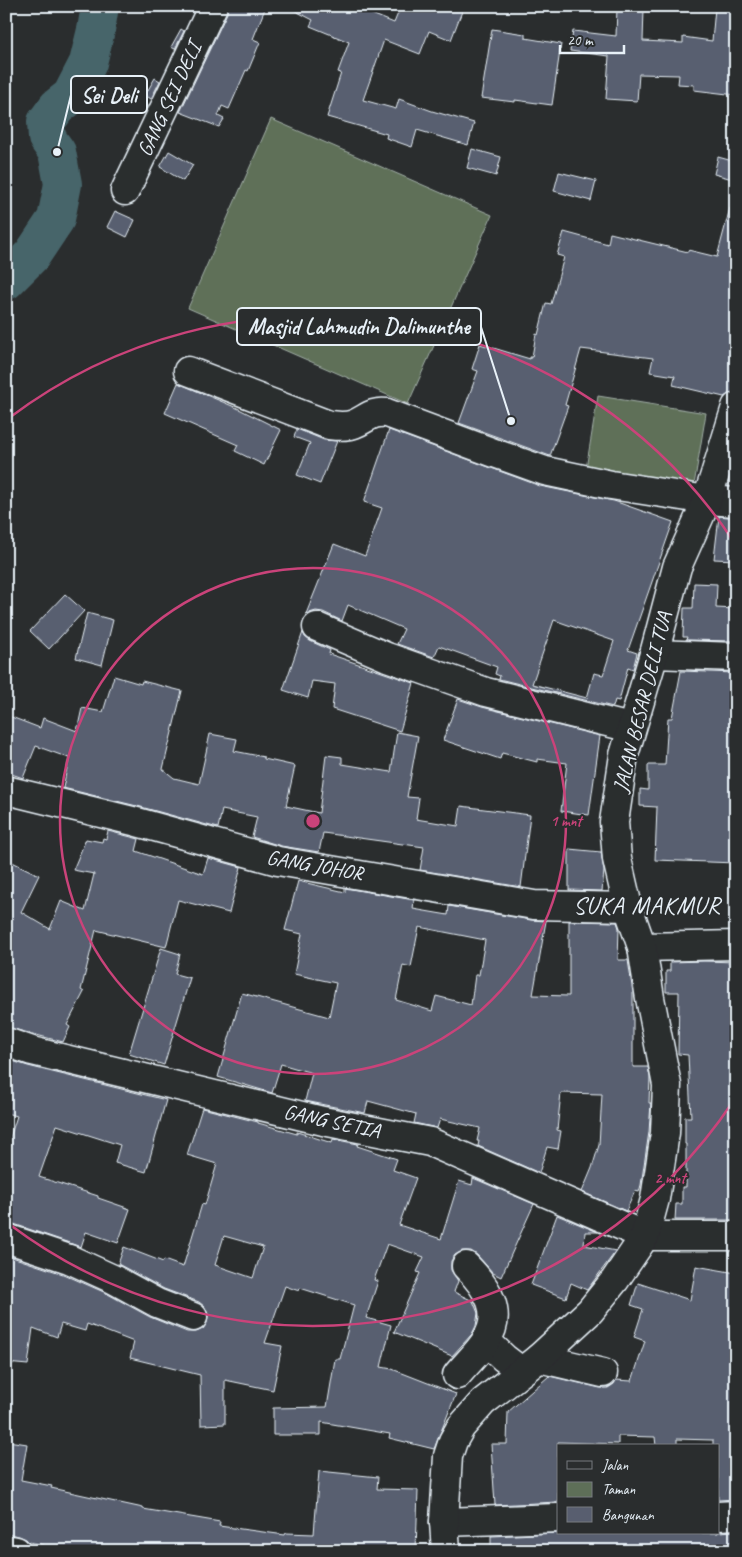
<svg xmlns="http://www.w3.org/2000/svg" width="742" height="1557" viewBox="0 0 742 1557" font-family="Caveat,sans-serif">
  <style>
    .green { fill: #5e6f58; stroke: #a3b0a8 }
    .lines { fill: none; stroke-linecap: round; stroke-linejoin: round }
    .river { stroke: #47656a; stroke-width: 38 }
    .building { fill: #585e6f; stroke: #e8f1f8; fill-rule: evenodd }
    .minor-casing { stroke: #e8f1f8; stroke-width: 31 }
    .major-casing { stroke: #e8f1f8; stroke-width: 31 }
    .minor { stroke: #2a2d2e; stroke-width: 28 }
    .major { stroke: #2a2d2e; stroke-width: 28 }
    .ring { fill: none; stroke: #ca437a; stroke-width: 2.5 }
    .labels { text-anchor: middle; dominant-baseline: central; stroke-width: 4; stroke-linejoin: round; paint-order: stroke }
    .street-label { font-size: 21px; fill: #e8f1f8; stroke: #2a2d2e }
    .quarter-label { font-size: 24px; letter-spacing: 1px; fill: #e8f1f8; stroke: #2a2d2e }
    .centre { fill: #ca437a; stroke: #2a2d2e; stroke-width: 2.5 }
    .ring-label { font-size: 15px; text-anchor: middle; font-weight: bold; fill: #ca437a; stroke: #2a2d2e; stroke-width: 4; stroke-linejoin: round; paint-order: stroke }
    .leader { fill: none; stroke: #e8f1f8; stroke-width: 2 }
    .callout-dot { fill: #e8f1f8; stroke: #2a2d2e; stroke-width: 2 }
    .callout { fill: #2a2d2e; stroke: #e8f1f8; stroke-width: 2 }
    .callout-label { font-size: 22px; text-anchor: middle; font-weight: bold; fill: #e8f1f8 }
  </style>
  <rect width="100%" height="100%" fill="#2a2d2e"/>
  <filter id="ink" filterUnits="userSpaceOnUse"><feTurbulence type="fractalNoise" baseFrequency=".02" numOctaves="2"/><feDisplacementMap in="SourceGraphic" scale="10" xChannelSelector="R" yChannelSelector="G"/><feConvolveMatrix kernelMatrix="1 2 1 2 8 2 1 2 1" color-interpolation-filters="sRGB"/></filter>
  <g filter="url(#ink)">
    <g class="green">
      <polygon points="271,119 492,215 408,404 188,308"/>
      <polygon points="598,396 706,413 693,491 585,475"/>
    </g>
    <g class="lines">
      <polyline class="river" points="6,281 32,255 56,219 63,184 57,152 47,138 46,122 57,107 71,96 88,63 96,30 100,6"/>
    </g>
    <g class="building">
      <polygon points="228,6 266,6 253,39 260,42 248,71 246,70 229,109 222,106 218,116 224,119 219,127 180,112 227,13"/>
      <polygon points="286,6 352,6 394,23 401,6 464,6 451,40 429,31 420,54 384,40 363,100 396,109 399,99 432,111 474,123 468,145 417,130 412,147 386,138 387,134 327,117 341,73 338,72 349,42 310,26 313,20"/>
      <polygon points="617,8 644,9 643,41 683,43 683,37 712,41 715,8 736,10 736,95 694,90 694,85 678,84 679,75 639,74 637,101 606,99 609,56 570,51 573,31 616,36"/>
      <polygon points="181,29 184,31 175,49 171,47"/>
      <polygon points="492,29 525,34 525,38 561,44 552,105 515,100 515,102 481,98"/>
      <polygon points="155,78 160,81 151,99 145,95"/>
      <polygon points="472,149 501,157 496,176 467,168"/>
      <polygon points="169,151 193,165 183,181 160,167"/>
      <polygon points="718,157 736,162 736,180 714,174"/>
      <polygon points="559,172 596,181 591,201 554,191"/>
      <polygon points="730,208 736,209 735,392 732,392 724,397 673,385 675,376 650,372 653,358 581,349 565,405 568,406 550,456 459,423 478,371 472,369 480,344 530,359 530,357 532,357 536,334 538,335 546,303 551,304 564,257 557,255 564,232 608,244 610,233 688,252 688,250 717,257"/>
      <polygon points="115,211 135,220 127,237 107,227"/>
      <polygon points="178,383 237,408 281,430 264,465 235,451 238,445 165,413"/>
      <polygon points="297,429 324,440 337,441 320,484 297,475 310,443 294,437"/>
      <path d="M389,430L540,486L614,501L673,522L628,650L637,653L633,669L628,667L619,701L615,700L613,707L499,679L500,676L495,674L497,667L439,646L434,657L397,644L404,629L348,605L342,621L323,612L316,611L306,614L334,544L365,556L382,508L364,502ZM554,620L614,641L603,675L594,673L587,698L532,684Z"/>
      <polygon points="719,516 736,518 736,560 714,559"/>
      <polygon points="694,583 717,584 716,608 736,609 736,641 686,640 687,637 683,637 684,608 693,608"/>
      <polygon points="65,594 84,611 49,649 30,631"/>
      <polygon points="87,613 113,620 102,665 76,658"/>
      <polygon points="303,632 305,637 310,641 330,650 329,654 414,683 400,731 332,709 335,684 312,681 308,698 283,690"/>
      <polygon points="681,671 736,673 736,695 731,723 736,723 736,863 655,860 657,807 640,806 640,789 648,790 648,765 665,765 668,718 672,718"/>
      <polygon points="114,676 141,684 142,681 182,691 163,769 174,778 199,784 210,734 237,739 234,751 264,757 264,759 295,766 286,806 319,813 326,755 342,757 342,764 391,772 397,732 418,736 407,797 419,798 416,819 458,826 461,806 530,815 521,887 420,870 424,847 323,833 319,852 281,846 252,837 257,817 222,810 218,828 141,807 63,788 69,758 36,746 23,778 6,772 6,715 40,728 43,718 77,731 82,708 103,712"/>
      <polygon points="458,699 482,707 600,736 589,815 561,811 567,763 537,759 537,762 502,753 500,759 443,740"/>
      <polygon points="108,831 139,839 136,851 203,874 208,858 241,867 229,913 178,900 166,947 96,930 81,990 84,992 67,1025 70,1027 63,1042 6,1027 6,859 39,875 21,912 50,929 61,901 85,911 94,874 73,870 86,839 102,842 103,838 106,839"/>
      <polygon points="569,849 601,852 604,871 602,891 569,890"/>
      <path d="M298,881L345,892V888L414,900L413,909L448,915L449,906L531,920L546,921L533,995L569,996V921L617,922L619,928L618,960H628L633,993V1067H648L650,1077L649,1103H651L649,1132L641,1185L639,1192L635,1191L626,1211L582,1192L592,1168L599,1145L602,1094L561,1093L557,1130L561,1131L558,1149L547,1147L539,1173L478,1146L479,1141H477L480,1128L440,1119L437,1128L414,1123L416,1114L368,1101L365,1113L305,1101L312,1073L281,1064L272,1093L218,1077L242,993L329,1017L336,983L294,974L302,934L285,930ZM419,927L485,940L479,975H475L471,1005L436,996L432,1011L396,1000L403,965L411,967Z"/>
      <polygon points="161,948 180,954 175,974 190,978 164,1065 129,1054"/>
      <polygon points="704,961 736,962 736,1143 734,1189 736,1189 736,1220 675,1220 676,1204 682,1204 682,1187 686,1187 686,1144 685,1144 685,1117 691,1117 688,1055 678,1054 679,992 666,992 666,971 670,971 670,962"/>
      <polygon points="6,1059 28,1066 166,1100 146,1172 115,1163 120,1145 57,1125 46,1157 39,1177 98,1196 98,1198 130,1209 118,1243 86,1232 81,1247 11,1223 6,1223 6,1150 17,1116 6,1113"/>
      <path d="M202,1108L258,1122V1123L297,1134V1132L332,1143L333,1139L358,1144L357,1146L397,1159L393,1170L416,1178L399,1225L441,1239L459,1181L472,1185L473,1178L534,1204L501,1277L493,1273L477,1255L471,1251H462L455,1255L451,1261V1270L458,1281L454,1292L473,1301L478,1313L476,1326L472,1334L452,1356L394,1332L420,1273L417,1272L424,1257L387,1244L374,1280L378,1281L366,1318L391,1325L381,1367L392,1369L456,1394L434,1449L389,1438L390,1434L321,1422V1435H273V1408L327,1407L335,1359H340L354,1305L300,1288L299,1291L285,1286L265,1343L282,1346L273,1390L225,1380V1424L201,1425L200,1375L130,1358L134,1342L87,1324L85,1331L61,1324L57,1337L33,1328L28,1365L6,1363V1255L63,1274L106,1293L150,1317L187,1332H196L203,1329L207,1323L208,1315L205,1307L199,1302L164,1289L118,1264L124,1247L163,1262L164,1260L183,1267L202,1204L205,1205L217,1164L187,1155ZM224,1236L263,1247L253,1278L215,1265Z"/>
      <polygon points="557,1215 598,1232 585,1232 584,1245 616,1251 587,1290 571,1283 566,1298 531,1285"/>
      <polygon points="696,1266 736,1273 736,1499 718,1500 718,1446 713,1446 713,1440 677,1439 677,1446 656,1446 655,1437 618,1436 618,1444 558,1442 558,1502 495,1505 491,1444 507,1444 508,1412 549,1376 600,1388 608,1388 614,1384 616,1380 632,1381 645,1341 634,1337 643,1309 631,1305 638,1283 690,1300"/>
      <polygon points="8,1441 27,1444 21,1480 52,1486 51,1488 143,1508 143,1509 220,1522 219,1526 285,1535 286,1533 314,1534 319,1471 378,1477 377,1489 418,1490 416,1551 43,1551 44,1545 29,1542 26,1539 19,1536 6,1534 6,1451"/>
      <polygon points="736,1531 736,1551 491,1551 491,1536 560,1533 718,1533 718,1532"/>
    </g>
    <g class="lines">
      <defs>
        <g id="minor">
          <polyline points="125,191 213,6"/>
          <path d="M188,371L329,425C337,426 346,427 354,424C367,419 371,411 387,413L497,454L545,471L611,485L707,500L736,502"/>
          <polyline points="317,627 387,657 486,692 631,728"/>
          <polyline points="654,654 736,657"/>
          <polyline points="6,790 137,822 278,861 534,905 628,907"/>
          <polyline points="642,947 736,945"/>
          <polyline points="6,1042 32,1051 323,1121 430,1142 645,1236 736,1236"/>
          <polyline points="6,1238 69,1259 113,1279 157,1303 193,1317"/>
          <polyline points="486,1341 504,1358 521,1371"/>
          <polyline points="539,1358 603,1373"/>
          <path d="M457,1375C466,1364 477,1354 485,1342C505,1313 487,1287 466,1266"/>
          <polyline points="718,1516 736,1515"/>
          <polyline points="444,1522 558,1518"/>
          <polyline points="6,1549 16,1551"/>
        </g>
        <polyline id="major" points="446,1551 444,1522 448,1456 453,1441 461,1427 483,1402 539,1358 590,1311 615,1280 645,1236 655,1199 665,1133 667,1085 650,998 642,947 628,907 617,859 614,822 624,755 654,654 677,567 707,500 736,407"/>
      </defs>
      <use href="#minor" class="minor-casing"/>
      <use href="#major" class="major-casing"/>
      <use href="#minor" class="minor"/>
      <use href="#major" class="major"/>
    </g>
  </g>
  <g class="ring">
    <circle cx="313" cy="821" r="253"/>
    <path d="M734 1100A505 505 0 0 1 9 1224M9 418A505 505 0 0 1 734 542"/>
  </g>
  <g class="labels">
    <g class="street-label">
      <text transform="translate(169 99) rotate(-65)">GANG SEI DELI</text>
      <text transform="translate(642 702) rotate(-76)">JALAN BESAR DELI TUA</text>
      <text transform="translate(315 865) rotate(10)">GANG JOHOR</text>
      <text transform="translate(332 1121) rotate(12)">GANG SETIA</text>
    </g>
    <g class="quarter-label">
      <text x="647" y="905">SUKA MAKMUR</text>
    </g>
  </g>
  <circle cx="313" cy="821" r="8" class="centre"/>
  <g class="ring-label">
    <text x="566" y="826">1 mnt</text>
    <text x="670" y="1183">2 mnt</text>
  </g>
  <path class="leader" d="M57 152L71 95M511 421L481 327"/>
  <g class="callout-dot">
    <circle cx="57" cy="152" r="5"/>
    <circle cx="511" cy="421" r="5"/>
  </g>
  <g class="callout">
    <rect x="71" y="76" width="76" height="37" rx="5"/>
    <rect x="237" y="308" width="244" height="37" rx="5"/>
  </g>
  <g class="callout-label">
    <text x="109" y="103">Sei Deli</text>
    <text x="359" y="334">Masjid Lahmudin Dalimunthe</text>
  </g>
  <rect width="742" height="1557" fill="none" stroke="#2a2d2e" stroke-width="25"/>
  <rect x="12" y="12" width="717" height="1532" fill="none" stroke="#e8f1f8" stroke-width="2" filter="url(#ink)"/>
  <rect x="557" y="1444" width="162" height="90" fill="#2a2d2e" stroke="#767b7f"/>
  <rect x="567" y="1461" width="25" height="8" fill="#2a2d2e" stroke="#767b7f"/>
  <text x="602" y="1470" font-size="15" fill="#e8f1f8">Jalan</text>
  <rect x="567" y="1482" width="25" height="15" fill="#5e6f58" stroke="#767b7f"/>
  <text x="602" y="1494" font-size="15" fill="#e8f1f8">Taman</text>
  <rect x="567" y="1507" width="25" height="15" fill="#585e6f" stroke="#767b7f"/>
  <text x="602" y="1520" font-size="15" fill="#e8f1f8">Bangunan</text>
  <path d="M560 45v8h64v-8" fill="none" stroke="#e8f1f8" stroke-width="2.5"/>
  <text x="567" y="45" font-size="15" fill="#e8f1f8" stroke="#2a2d2e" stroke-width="4" paint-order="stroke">20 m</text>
</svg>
